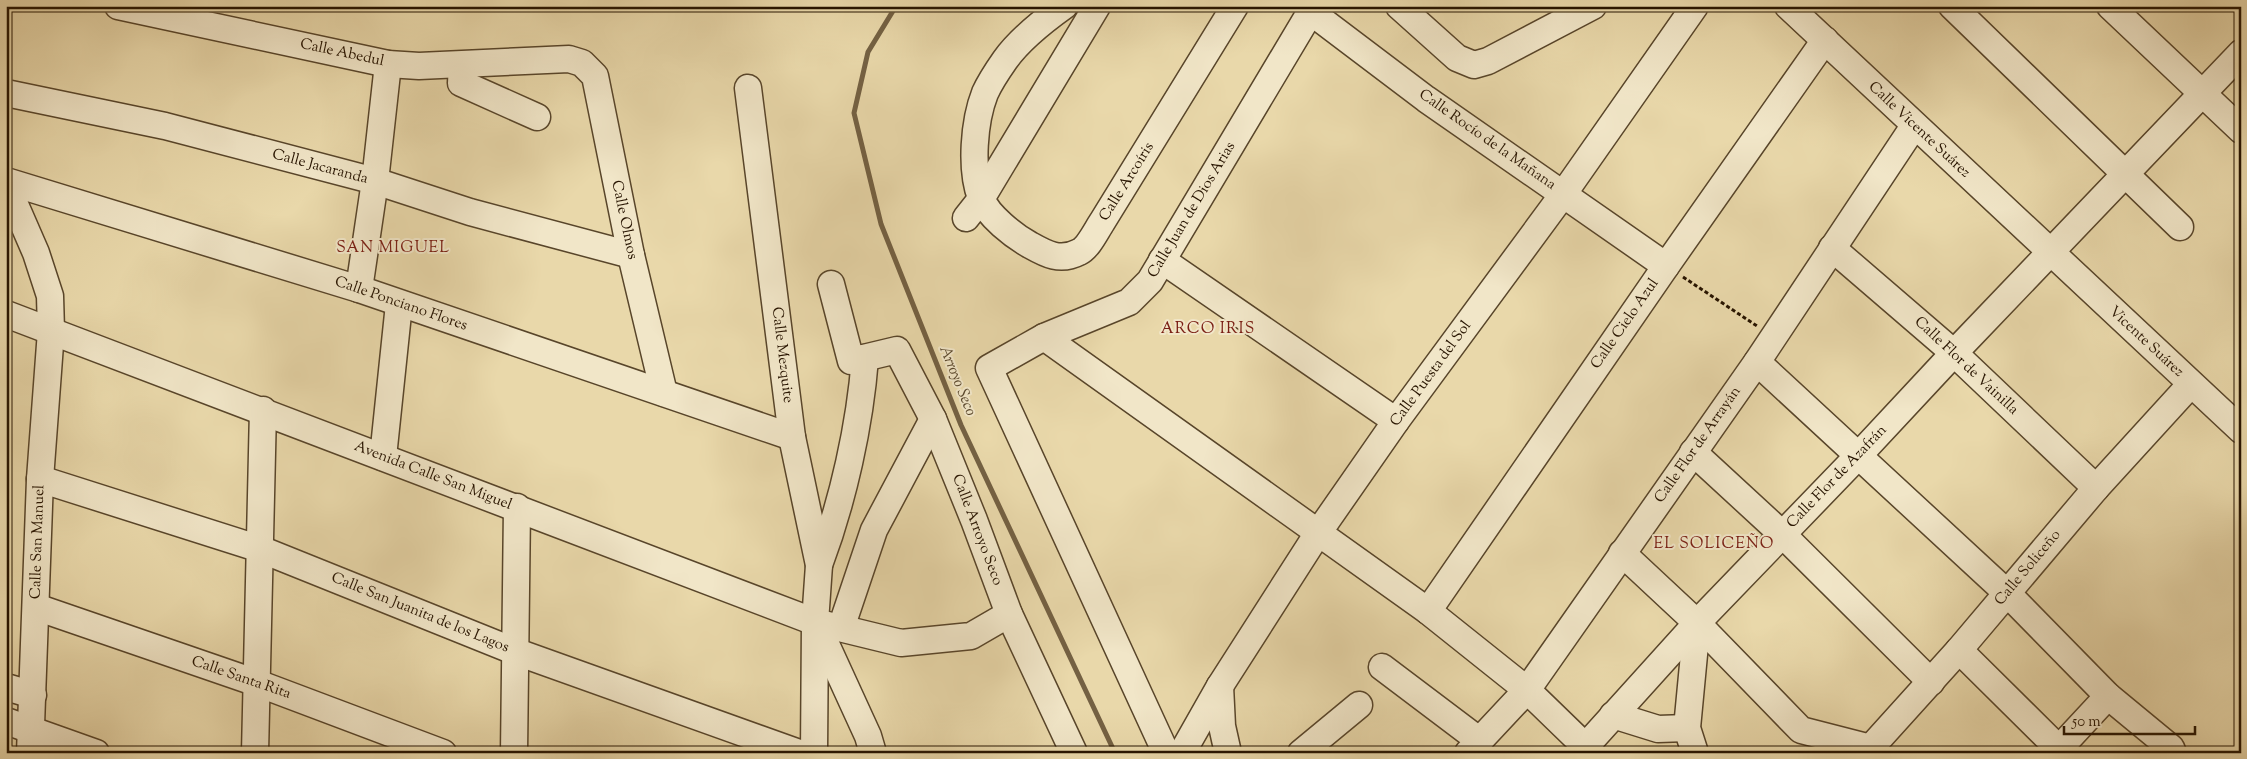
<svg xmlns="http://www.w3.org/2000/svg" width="2247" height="759" viewBox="0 0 2247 759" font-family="'Sorts Mill Goudy',serif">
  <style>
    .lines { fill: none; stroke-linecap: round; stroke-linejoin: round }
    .stream { stroke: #746143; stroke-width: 5 }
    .minor-casing { stroke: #58452a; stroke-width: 29 }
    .path { stroke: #271400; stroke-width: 3; stroke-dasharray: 4 2.5; stroke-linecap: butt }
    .minor { stroke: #f1e6c8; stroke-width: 26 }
    .labels { text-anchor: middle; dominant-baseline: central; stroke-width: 4; stroke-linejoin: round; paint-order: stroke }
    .street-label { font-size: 15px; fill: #271400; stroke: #f1e6c8 }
    .neighbourhood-label { font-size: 16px; letter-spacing: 1px; fill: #7a1f14; stroke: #f1e6c8 }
    .water-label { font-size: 16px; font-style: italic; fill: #5a482d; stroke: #f1e6c8 }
  </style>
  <rect width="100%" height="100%" fill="#e9d8aa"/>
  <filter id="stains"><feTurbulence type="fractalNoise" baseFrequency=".004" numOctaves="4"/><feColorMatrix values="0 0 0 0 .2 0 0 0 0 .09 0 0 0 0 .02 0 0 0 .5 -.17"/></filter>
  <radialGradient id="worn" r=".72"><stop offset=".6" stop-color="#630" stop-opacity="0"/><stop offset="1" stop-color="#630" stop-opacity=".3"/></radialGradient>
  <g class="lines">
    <polyline class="stream" points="896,6 868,52 854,113 881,224 961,425 1115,753"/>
    <defs>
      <g id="minor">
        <polyline points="118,6 388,64 419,66 569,59 582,63 595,76 631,255 664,393"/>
        <path d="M1064,6C1043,21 1020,39 1005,60C998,70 990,82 985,93C974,121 970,169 981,198C988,216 1014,236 1030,245C1046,254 1060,262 1079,252C1088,248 1096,231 1102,222L1235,6"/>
        <polyline points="1399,6 1457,58 1474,65 1488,61 1593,6"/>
        <polyline points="1788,6 2241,430"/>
        <polyline points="1952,6 2180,227"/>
        <polyline points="2110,6 2241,130"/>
        <polyline points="1311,12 1426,99 1666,266"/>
        <polyline points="462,65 461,83 537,117"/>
        <polyline points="748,88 792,437 819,565 815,622 814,753"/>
        <polyline points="6,93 165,126 375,181 470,212 631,255"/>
        <polyline points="6,181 359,289 792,437"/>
        <polyline points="6,184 36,253 50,296 51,331 40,479 30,753"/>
        <polyline points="966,218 981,199 1097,6"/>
        <polyline points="1832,248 1954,353 2096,488"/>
        <polyline points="1162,260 1396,421"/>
        <polyline points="831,284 851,361 897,350 933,419 974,520 1009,614 1074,753"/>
        <polyline points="359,289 375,181 388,64"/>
        <polyline points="6,314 815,622 901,643 971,636 1009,614"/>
        <polyline points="1044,337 1428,611 1527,690 1592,753"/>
        <polyline points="1757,362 2007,593 2108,696 2171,748 2173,753"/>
        <polyline points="1693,452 1782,534 1931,682"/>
        <polyline points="383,457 399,304"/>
        <polyline points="40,479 260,549 514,651 799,753"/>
        <polyline points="1622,553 1697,623 1801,730 1871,748 1876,753"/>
        <path d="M819,565C843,501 860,425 865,358"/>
        <polyline points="36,607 257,683 443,753"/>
        <polyline points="1428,611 1666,266 1825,40"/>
        <polyline points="841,628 874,530 933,419"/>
        <polyline points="819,629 868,736 873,753"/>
        <polyline points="1959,650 2059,749"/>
        <polyline points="1382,667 1480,741"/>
        <polyline points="1220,686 1222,726 1228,753"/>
        <polyline points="6,687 33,695"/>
        <polyline points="1613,715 1658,729 1687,728"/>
        <polyline points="6,721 96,753"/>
        <polyline points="1585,747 1697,623 1858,456 1954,353 2241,53"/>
        <polyline points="255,753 263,410"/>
        <polyline points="514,753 517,507"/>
        <polyline points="1166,753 989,368 1044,337 1129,302 1150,281 1314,6"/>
        <polyline points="1182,753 1220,686 1318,533 1396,421 1564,193 1695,6"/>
        <polyline points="1301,753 1359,705"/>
        <polyline points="1468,753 1527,690 1757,362 1914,126"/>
        <polyline points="1695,753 1687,728 1697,623"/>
        <polyline points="1866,753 1959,650 2096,488 2191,384"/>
        <polyline points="2055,753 2108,696"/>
      </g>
    </defs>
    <use href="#minor" class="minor-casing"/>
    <polyline class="path" points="1683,277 1757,326"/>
    <use href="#minor" class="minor"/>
  </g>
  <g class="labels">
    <g class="street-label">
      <text transform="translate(342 53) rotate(12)">Calle Abedul</text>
      <text transform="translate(1919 130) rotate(43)">Calle Vicente Suárez</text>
      <text transform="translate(1487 140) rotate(35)">Calle Rocío de la Mañana</text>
      <text transform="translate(320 167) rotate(15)">Calle Jacaranda</text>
      <text transform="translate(1127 182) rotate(-58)">Calle Arcoíris</text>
      <text transform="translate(1192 210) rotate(-59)">Calle Juan de Dios Arias</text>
      <text transform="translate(624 220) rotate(78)">Calle Olmos</text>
      <text transform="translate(401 304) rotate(19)">Calle Ponciano Flores</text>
      <text transform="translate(1625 324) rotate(-55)">Calle Cielo Azul</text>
      <text transform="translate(2146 342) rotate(43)">Vicente Suárez</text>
      <text transform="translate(782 355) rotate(83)">Calle Mezquite</text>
      <text transform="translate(1966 366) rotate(43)">Calle Flor de Vainilla</text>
      <text transform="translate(1431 374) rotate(-54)">Calle Puesta del Sol</text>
      <text transform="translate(1698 445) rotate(-55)">Calle Flor de Arrayán</text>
      <text transform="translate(433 476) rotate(21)">Avenida Calle San Miguel</text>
      <text transform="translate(1837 477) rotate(-46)">Calle Flor de Azafrán</text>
      <text transform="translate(977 530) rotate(69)">Calle Arroyo Seco</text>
      <text transform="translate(38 542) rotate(-88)">Calle San Manuel</text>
      <text transform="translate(2028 568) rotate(-50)">Calle Soliceño</text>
      <text transform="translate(420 613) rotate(22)">Calle San Juanita de los Lagos</text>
      <text transform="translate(241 678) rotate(19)">Calle Santa Rita</text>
    </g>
    <g class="neighbourhood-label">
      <text x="393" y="248">SAN MIGUEL</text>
      <text x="1208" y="329">ARCO IRIS</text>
      <text x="1714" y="544">EL SOLICEÑO</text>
    </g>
    <g class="water-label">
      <text transform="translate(957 381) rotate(68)">Arroyo Seco</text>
    </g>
  </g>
  <rect width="2247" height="759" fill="none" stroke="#e9d8aa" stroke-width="25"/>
  <rect x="8" y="8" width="2232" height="744" fill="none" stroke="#271400" stroke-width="2.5"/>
  <rect x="12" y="12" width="2222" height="734" fill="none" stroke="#271400"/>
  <path d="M2064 726v8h131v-8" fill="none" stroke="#271400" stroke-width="2.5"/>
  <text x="2072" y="726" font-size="15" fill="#271400" stroke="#f1e6c8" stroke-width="4" paint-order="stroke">50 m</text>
  <rect width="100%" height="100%" filter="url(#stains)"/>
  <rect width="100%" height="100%" fill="url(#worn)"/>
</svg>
